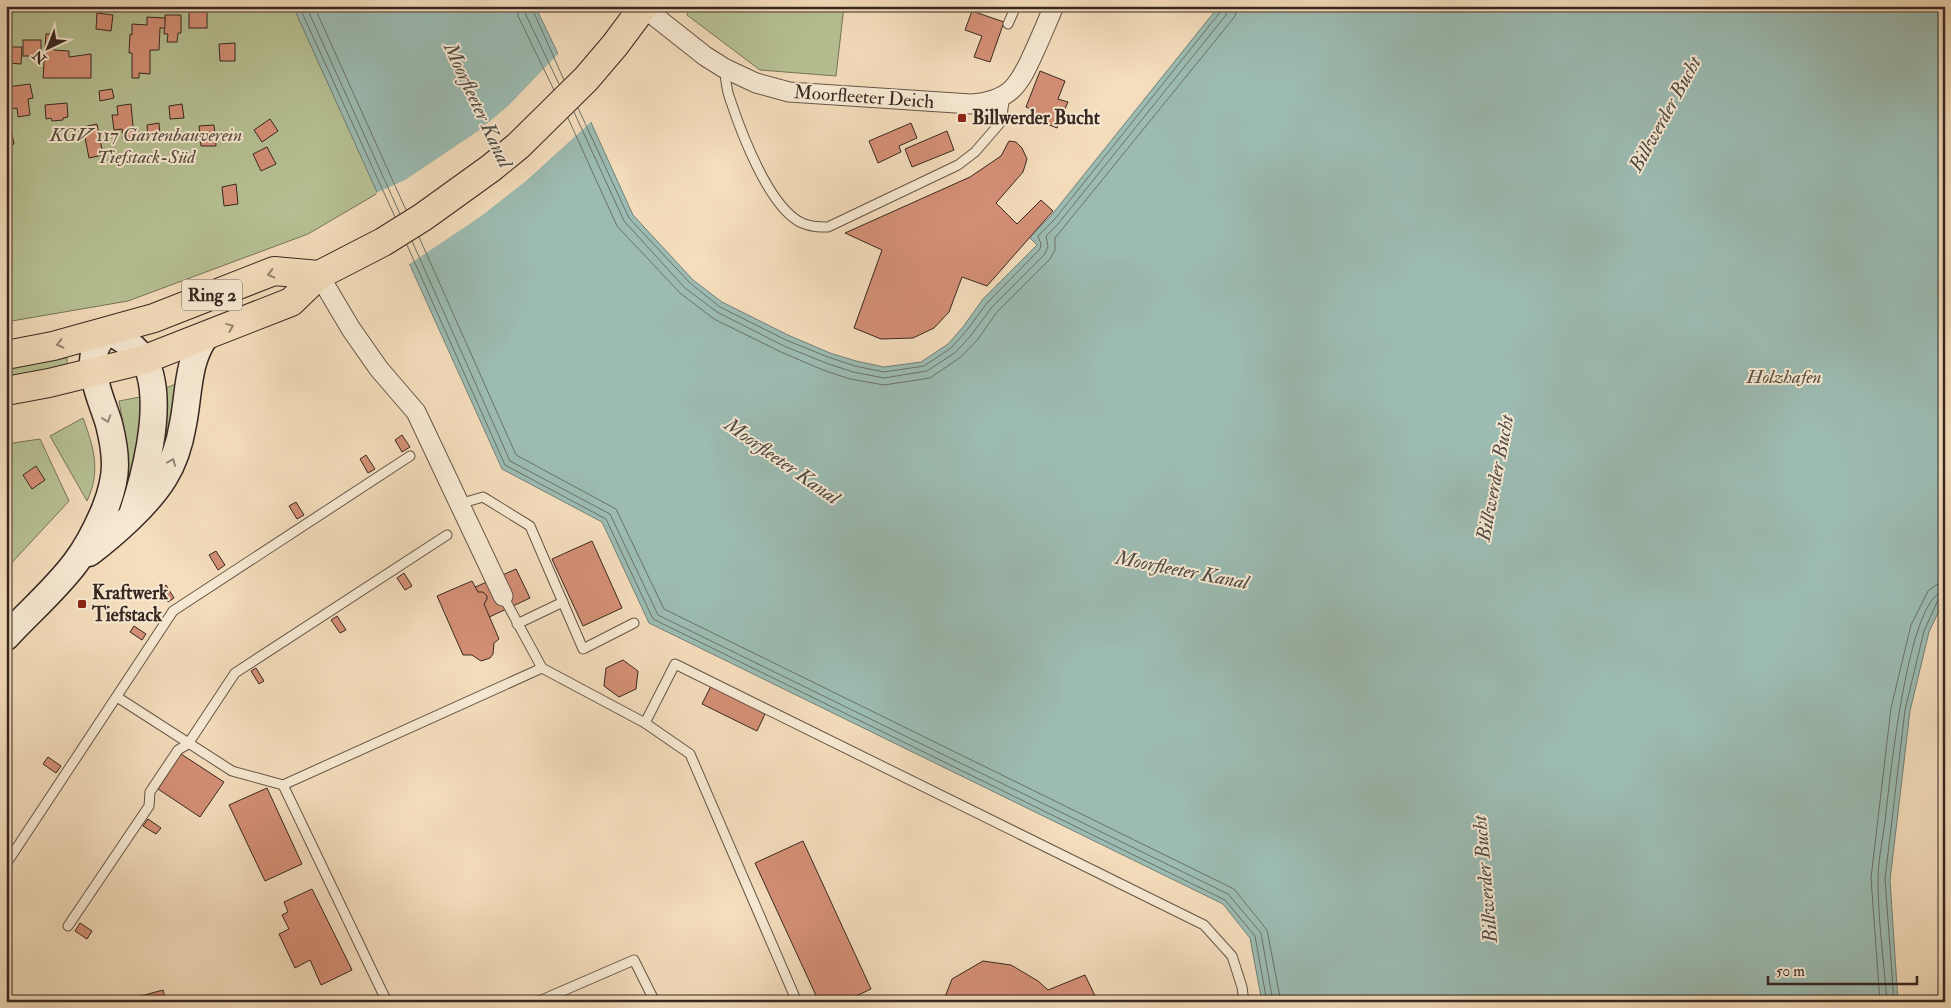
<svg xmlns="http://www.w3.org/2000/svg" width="1951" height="1008" viewBox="0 0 1951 1008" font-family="'IM FELL Double Pica',serif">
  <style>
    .green { fill: #b7c294; stroke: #77745a }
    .water { fill: #9cbcb3; stroke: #748079 }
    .pier { fill: #f5debd }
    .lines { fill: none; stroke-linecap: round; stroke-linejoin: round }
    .shore { stroke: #6a726a; stroke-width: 1 }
    .building { fill: #d59077; stroke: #372721 }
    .lane-casing { stroke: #665548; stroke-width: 11 }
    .street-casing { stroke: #665548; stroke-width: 21 }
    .secondary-casing { stroke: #372721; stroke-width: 29 }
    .primary-casing { stroke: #372721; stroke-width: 30 }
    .lane { stroke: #f8ead4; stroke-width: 9 }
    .street { stroke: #f8ead4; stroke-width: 19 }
    .secondary { stroke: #f8ead4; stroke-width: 26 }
    .primary { stroke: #f5debd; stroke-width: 28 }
    .oneway { stroke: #96826f }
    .oneway2 { stroke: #98887a }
    .poi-dot { fill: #8f2418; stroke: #f8ead4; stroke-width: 2 }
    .labels { text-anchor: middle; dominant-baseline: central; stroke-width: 4; stroke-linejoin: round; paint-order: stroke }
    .shield { fill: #f8ead4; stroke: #716257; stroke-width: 1 }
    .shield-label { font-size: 18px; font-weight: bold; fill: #372721 }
    .street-label { font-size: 19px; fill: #372721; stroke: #f8ead4 }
    .poi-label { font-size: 19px; font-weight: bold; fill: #372721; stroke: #f8ead4; text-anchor: start }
    .park-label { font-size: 19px; font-style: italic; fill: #574e3e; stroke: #f8ead4 }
    .water-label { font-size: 20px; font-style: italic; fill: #504c46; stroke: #f8ead4 }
  </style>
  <rect width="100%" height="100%" fill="#f5debd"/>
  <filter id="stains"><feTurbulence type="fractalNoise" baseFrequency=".004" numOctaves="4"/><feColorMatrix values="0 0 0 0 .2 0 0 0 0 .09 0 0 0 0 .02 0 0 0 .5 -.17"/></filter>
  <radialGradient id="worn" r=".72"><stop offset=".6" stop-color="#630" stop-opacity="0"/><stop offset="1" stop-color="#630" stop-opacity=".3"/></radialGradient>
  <g class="green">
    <polygon points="6,6 293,6 378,193 308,234 128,301 6,322"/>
    <polygon points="688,6 844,6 836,76 760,70 687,15"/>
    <polygon points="67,358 67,367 6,378 6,367"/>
    <polygon points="178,383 176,414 162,461 166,438 166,388"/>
    <polygon points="145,396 141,448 129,488 113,515 122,484 124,429 119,401"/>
    <path d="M83,418C94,448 101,471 87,501L50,436Z"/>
    <polygon points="40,439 69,501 6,569 6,444"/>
  </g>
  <polygon class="water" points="293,6 535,6 589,118 633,215 693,280 722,302 788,335 830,353 856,361 884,367 921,362 948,344 963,327 983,299 1037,245 1029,237 1050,217 1219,6 1945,6 1945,598 1929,632 1910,711 1890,880 1898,1002 1262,1002 1250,938 1223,904 649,623 602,522 502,469"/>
  <polygon class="pier" points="559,53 593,120 526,181 480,217 408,265 376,193 405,180 478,131 508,106"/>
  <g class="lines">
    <g class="shore">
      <polyline points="299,6 395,217"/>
      <polyline points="306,6 400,214"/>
      <polyline points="314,6 406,210"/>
      <polyline points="517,6 518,16 554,90"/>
      <polyline points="524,6 525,13 559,84"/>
      <polyline points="531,6 564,80"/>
      <polyline points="578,108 629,218 690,283 720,307 786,340 828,357 855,366 884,372 924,366 951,348 967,330 987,303 1040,249 1041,244 1038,236 1054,220 1221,11 1223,6"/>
      <polyline points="574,112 624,221 685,288 717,312 784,346 826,363 853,372 884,378 927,371 956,352 972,334 992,307 1045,254 1048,246 1046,236 1058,224 1226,15 1229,6"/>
      <polyline points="568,118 617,226 680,293 714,319 781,352 823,370 850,379 884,385 930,378 961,357 978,339 997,312 1050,259 1055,250 1055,238 1232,20 1236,14 1237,6"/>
      <polyline points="419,237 516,455 616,509 664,609 1234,889 1267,930 1281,1002"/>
      <polyline points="412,241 510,461 610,514 658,615 1228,894 1261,933 1273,1002"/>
      <polyline points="407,245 505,465 606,519 653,619 1225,900 1255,936 1267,1002"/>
      <polyline points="1880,1002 1871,878 1891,708 1911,625 1928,591 1936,585 1945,584"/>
      <path d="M1887,1002C1884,962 1878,921 1878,880C1878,858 1884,835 1886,812C1890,780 1908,593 1945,591"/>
      <polyline points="1894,1002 1885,879 1905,710 1924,631 1938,600 1945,598"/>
    </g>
  </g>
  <g class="building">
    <polygon points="972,11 1004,22 990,62 974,57 982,36 965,30"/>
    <rect x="189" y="12" width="18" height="16"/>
    <polygon points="97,13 113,15 111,31 96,29"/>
    <polygon points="165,15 181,15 181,33 178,33 177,42 167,42 168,34 164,34"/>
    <polygon points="147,17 165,18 165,28 160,28 159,50 150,50 150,74 139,73 139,78 132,78 132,53 129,53 130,34 132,35 132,24 147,25"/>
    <polygon points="46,34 53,34 54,50 69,51 69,57 91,54 91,78 43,78"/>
    <rect x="23" y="40" width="18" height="16"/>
    <polygon points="235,43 235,61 220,61 219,44"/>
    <polygon points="8,47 22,47 21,64 8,63"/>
    <polygon points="1040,71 1065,81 1058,99 1068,102 1057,128 1032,118 1035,111 1026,107"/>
    <polygon points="30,84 33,98 28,99 30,115 18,117 17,108 10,109 7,87"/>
    <polygon points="112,89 114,98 100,101 99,91"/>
    <polygon points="67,103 68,117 63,118 63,120 52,121 51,118 46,119 45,105"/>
    <polygon points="131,104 134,138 123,139 122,129 114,130 112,115 118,115 117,106"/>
    <polygon points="182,104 184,118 170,119 169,106"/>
    <polygon points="6,106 14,144 6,146"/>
    <polygon points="270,119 278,131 262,142 254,130"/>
    <polygon points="159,123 160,135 148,137 147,125"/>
    <polygon points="911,123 917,138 899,146 901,152 878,163 869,141"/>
    <polygon points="97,124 103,155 89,158 83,127"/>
    <polygon points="214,125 216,146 201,146 199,126"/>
    <polygon points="947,131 954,150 912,167 905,149"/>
    <polygon points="1009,141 1016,142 1022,148 1027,159 1023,172 996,203 1017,224 1041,200 1053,211 987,286 962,277 949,312 934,328 913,338 881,339 854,328 882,250 845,233 970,177 1001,156"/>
    <polygon points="267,147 276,164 261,171 253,154"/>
    <polygon points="236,184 238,204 224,206 222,187"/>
    <polygon points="402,435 410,447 402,452 395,440"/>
    <polygon points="366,455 375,469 368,473 360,459"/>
    <polygon points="36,466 45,480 32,489 23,475"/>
    <polygon points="296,502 304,515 297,519 289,506"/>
    <polygon points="592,541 622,608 583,626 552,559"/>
    <polygon points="216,551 225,565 218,570 209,555"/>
    <polygon points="516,569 530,598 485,619 471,589"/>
    <polygon points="404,573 412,586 405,590 397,578"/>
    <polygon points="472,581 478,592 483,592 487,596 487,599 484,604 499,639 494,643 493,654 490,658 481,661 472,655 463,655 437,596"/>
    <polygon points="166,585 174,598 168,602 160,589"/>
    <polygon points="337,616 346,630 340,633 331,620"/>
    <polygon points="134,626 146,634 142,640 130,632"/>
    <polygon points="623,660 638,671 636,689 619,697 604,686 606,668"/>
    <polygon points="256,668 264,681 259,684 251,671"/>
    <polygon points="711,686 765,714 757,731 702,704"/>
    <polygon points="181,754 224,782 200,817 158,789"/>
    <polygon points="48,757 61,766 56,773 43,764"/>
    <polygon points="267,788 302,864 265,881 229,805"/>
    <polygon points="148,819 161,828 156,834 143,826"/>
    <polygon points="803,841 871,989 844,1002 819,1002 755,863"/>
    <polygon points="312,889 352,970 321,985 310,960 295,968 279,934 289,929 282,915 288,912 284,902"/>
    <polygon points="80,923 92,931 87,939 75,931"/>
    <polygon points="983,961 1011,965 1038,981 1048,990 1085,975 1098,1002 943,1002 952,979"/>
    <polygon points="163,990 166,1002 119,1002"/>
  </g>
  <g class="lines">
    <defs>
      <g id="lane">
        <polyline points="1008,24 1016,6"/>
        <path d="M724,68C726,78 726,89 730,99C741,132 769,208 802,223C811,227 819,227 828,227L958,165L975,152L1001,122L1005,95"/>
        <polyline points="459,504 483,497 530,526 583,649 634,623"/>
        <polyline points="517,624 563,602"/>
        <polyline points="542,668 645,723 675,664 1204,925 1232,956 1242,987 1244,1002"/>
        <polyline points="117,697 232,771 283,785"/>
        <polyline points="645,723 690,754 797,1002"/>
        <polyline points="6,864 173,611 410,456"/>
        <polyline points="68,926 149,806 150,792 178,750 188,744 235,673 447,535"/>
        <polyline points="387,1002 283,785 542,668 503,596"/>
        <polyline points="537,1002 634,960 655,1002"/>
      </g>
      <g id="street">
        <path d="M643,7L705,56L724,68L756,83L789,92L971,104C1010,101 1019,86 1034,52C1041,37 1047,22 1054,6"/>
        <polyline points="319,275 351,329 379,369 416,412 503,596"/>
      </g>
      <g id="secondary">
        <path d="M89,553C114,534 148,504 164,478C174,462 180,442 183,424C189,395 187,362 205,337"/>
        <path d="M6,637C29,612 56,589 76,562C88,546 97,528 105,509C110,496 115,479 115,465C115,452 112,436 109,424C100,394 79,357 107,332C125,338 145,354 150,374C161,414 145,476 132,515"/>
      </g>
      <g id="primary">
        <polyline points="6,355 53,346 154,318 274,271 319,275"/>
        <polyline points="6,391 49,383 143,360 291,302 319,275 383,242 423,217 491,168 518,146 586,79 615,45 644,6"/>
      </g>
    </defs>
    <use href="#lane" class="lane-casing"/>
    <use href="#street" class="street-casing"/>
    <use href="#secondary" class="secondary-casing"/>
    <use href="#primary" class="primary-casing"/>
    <use href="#lane" class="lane"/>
    <use href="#street" class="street"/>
    <use href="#secondary" class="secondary"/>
    <use href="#primary" class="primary"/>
  </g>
  <defs><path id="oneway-chevron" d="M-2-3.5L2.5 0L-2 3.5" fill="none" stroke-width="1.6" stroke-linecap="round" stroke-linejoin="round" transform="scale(1.25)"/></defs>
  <g class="oneway">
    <use href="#oneway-chevron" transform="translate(271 274) rotate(166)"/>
    <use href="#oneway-chevron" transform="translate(230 327) rotate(-22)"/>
    <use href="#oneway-chevron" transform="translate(60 344) rotate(166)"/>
  </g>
  <g class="oneway2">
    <use href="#oneway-chevron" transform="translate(107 419) rotate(71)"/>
    <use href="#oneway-chevron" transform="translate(172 462) rotate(-67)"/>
  </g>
  <g class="poi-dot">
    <rect x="957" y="113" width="10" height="10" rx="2.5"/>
    <rect x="77" y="599" width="10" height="10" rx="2.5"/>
  </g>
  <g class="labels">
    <rect class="shield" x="182" y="279.5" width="60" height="31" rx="4"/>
    <g class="shield-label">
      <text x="212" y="295">Ring 2</text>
    </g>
    <g class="street-label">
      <text transform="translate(864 97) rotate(4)">Moorfleeter Deich</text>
    </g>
    <g class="poi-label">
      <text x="972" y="118">Billwerder Bucht</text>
      <text x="92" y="593">Kraftwerk<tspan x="92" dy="22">Tiefstack</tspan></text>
    </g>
    <g class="park-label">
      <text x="146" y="135">KGV 117 Gartenbauverein<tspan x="146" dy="22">Tiefstack-Süd</tspan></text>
      <text x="1784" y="377">Holzhafen</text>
    </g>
    <g class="water-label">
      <text transform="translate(478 105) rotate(65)">Moorfleeter Kanal</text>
      <text transform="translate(1665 114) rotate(-61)">Billwerder Bucht</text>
      <text transform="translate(782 461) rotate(35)">Moorfleeter Kanal</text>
      <text transform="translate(1495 478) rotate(-79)">Billwerder Bucht</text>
      <text transform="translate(1182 570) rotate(11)">Moorfleeter Kanal</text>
      <text transform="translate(1485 879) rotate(-95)">Billwerder Bucht</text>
    </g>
  </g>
  <rect width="1951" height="1008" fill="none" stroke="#f5debd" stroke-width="25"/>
  <rect x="8" y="8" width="1936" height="993" fill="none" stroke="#372721" stroke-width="2.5"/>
  <rect x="12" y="12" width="1926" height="983" fill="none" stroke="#372721"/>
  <g transform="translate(48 48) rotate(223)" stroke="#f8ead4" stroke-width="4" paint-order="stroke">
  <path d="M0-4L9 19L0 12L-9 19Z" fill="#372721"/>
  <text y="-8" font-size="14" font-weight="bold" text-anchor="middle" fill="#372721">N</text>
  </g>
  <path d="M1768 976v8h149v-8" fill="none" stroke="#372721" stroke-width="2.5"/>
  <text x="1776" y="976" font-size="15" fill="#372721" stroke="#f8ead4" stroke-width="4" paint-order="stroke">50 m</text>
  <rect width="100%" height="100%" filter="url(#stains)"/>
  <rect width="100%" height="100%" fill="url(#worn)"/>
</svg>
